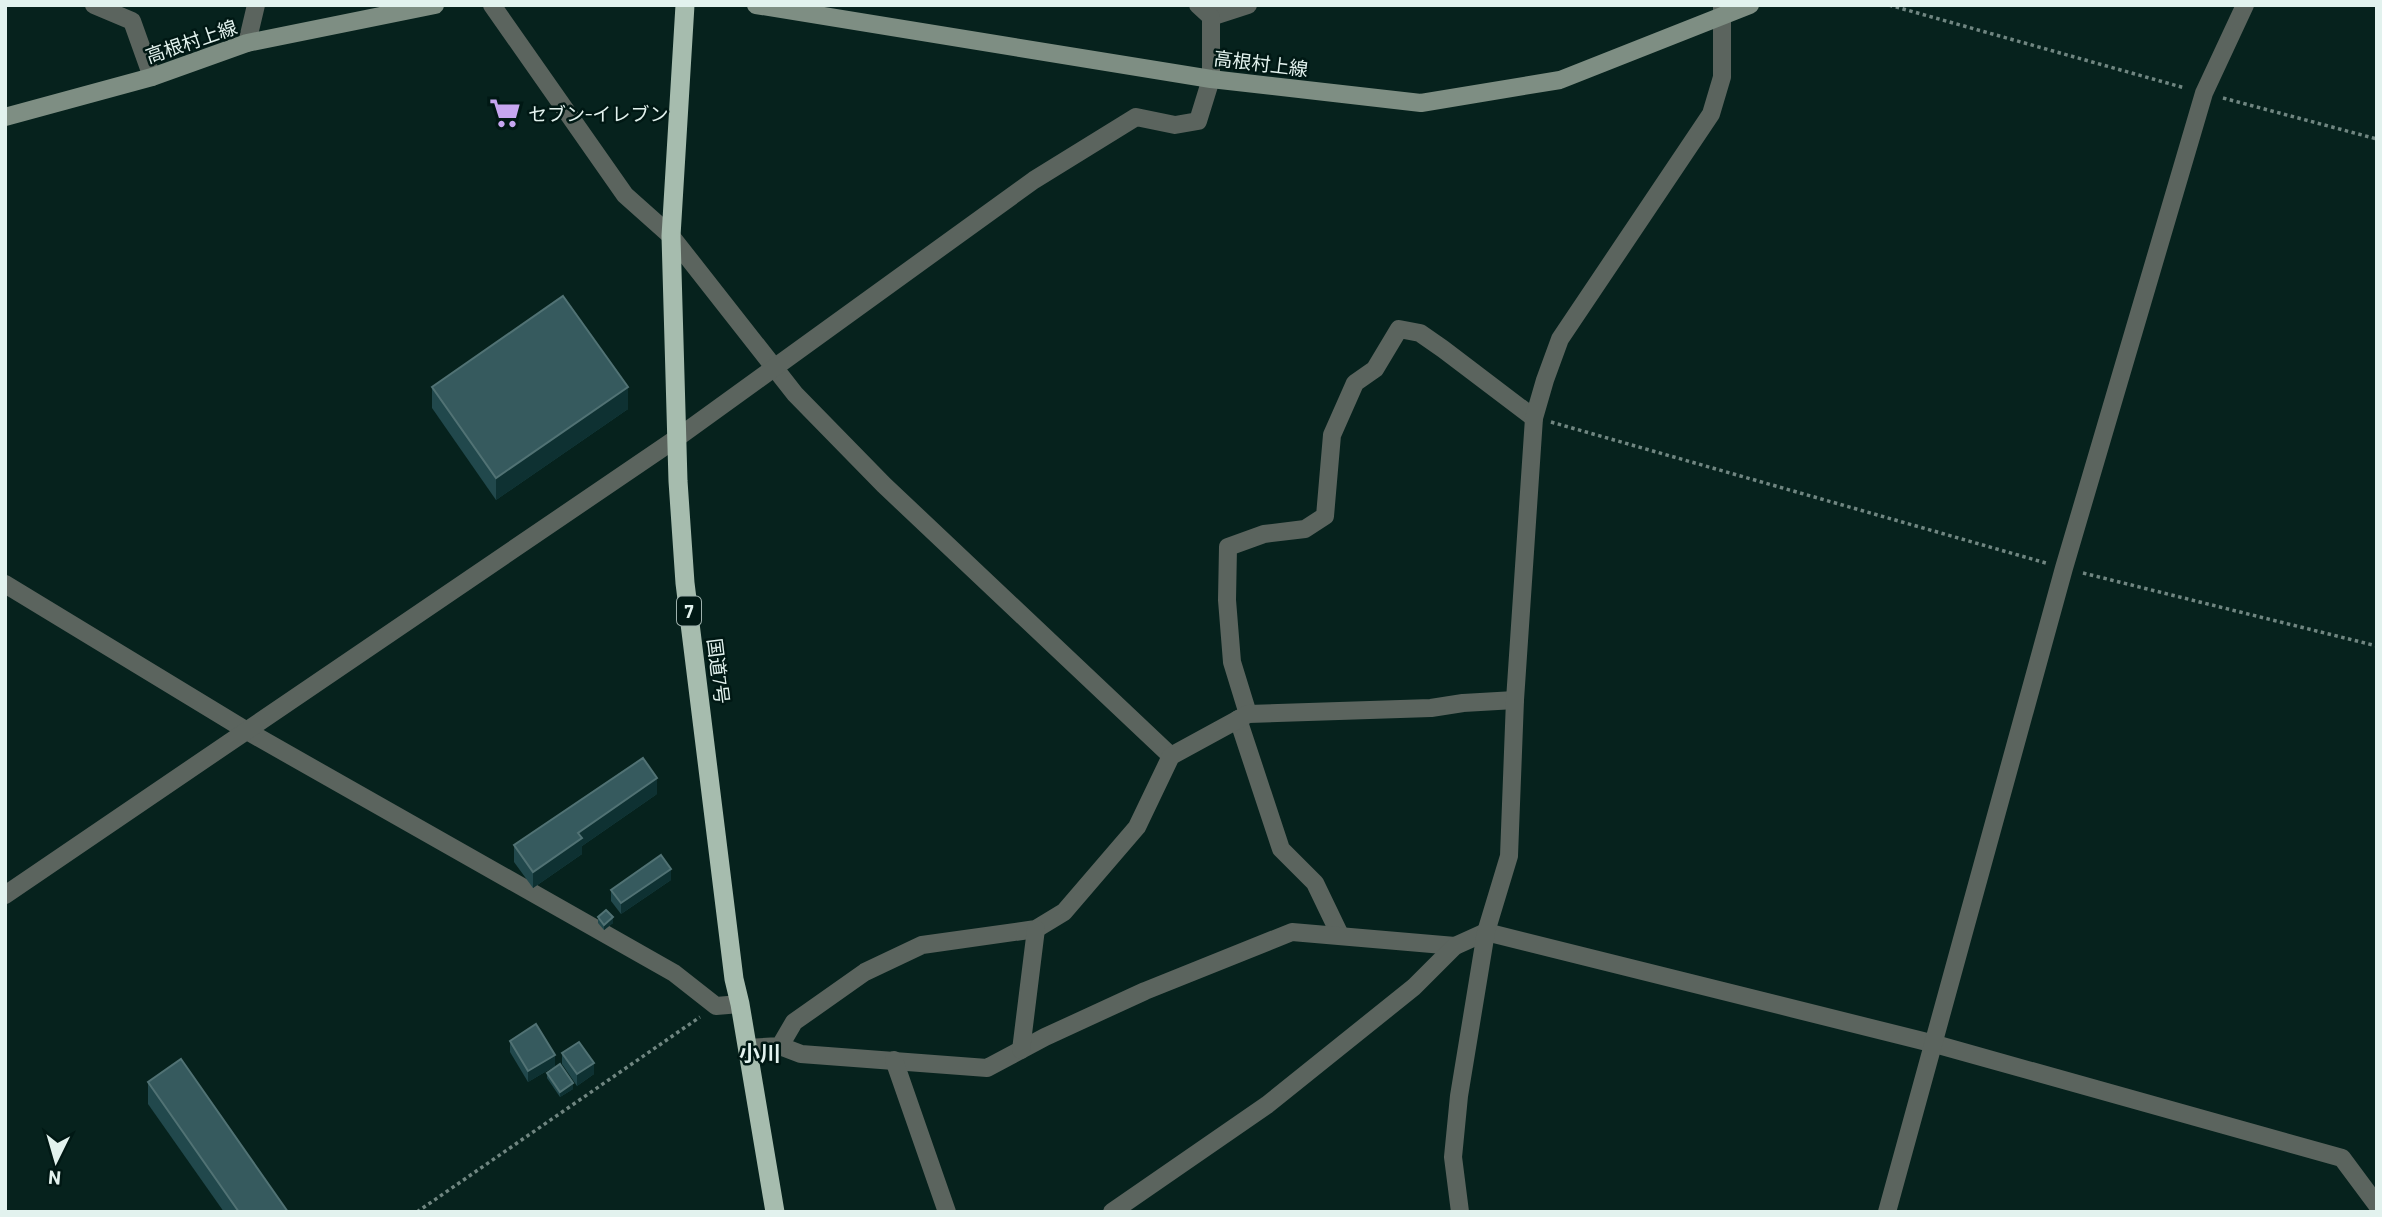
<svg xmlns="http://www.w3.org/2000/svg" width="2382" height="1217" viewBox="0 0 2382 1217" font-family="Barlow,'Noto Sans JP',sans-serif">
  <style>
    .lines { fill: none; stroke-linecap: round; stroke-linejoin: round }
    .path { stroke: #708681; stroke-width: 3.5; stroke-dasharray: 3.5 3.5; stroke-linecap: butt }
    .minor { stroke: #5b645e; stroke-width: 18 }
    .tertiary { stroke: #5b645e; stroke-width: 18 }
    .secondary { stroke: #7e8e83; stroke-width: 18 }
    .trunk { stroke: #a6bcae; stroke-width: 19 }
    .wall { fill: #21484c }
    .shaded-wall { fill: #0e3132 }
    .building { fill: #365a5e; stroke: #517274; stroke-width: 2 }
    .labels { text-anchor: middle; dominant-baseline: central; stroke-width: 5; stroke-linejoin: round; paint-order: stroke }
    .shield { fill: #001814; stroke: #9eb1ad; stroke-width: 2 }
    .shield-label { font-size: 18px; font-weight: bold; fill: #e2f2ee }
    .street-label { font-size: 19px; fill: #e2f2ee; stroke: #001814 }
    .poi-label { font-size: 19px; fill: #e2f2ee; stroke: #001814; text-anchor: start }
    .neighbourhood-label { font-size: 21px; font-weight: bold; fill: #e2f2ee; stroke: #001814 }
  </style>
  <rect width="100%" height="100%" fill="#06221d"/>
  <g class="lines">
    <g class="path">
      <polyline points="1889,5 2185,88"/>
      <polyline points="2223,98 2377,139"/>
      <polyline points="1551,422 2046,563"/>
      <polyline points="2083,573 2377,646"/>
      <polyline points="417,1212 700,1017"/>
    </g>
    <g class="minor">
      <polyline points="94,5 132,21 152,77"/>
      <polyline points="492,5 625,195 671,236 795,394 884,485 1171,756"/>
      <polyline points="1211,17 1248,5"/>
      <polyline points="247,43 256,5"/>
      <polyline points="5,584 247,731 674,973 716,1006 740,1004"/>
      <polyline points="1248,714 1232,662 1227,600 1228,547 1264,534 1305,529 1325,516 1332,435 1355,383 1375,369 1399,329 1420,333 1443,349 1534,418"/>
      <polyline points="1238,719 1281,849 1315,883 1340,935"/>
      <polyline points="5,895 677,438 1034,180 1136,117 1175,125 1198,121 1211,79"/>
      <polyline points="780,1046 801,1054 987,1068 1045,1037 1145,991 1292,932 1455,946"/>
      <polyline points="747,1048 780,1046 794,1022 865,972 922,945 1036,929 1064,912 1137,827 1171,756 1248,714 1431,708 1463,703 1515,700"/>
      <polyline points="1021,1050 1036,929"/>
      <polyline points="894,1060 947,1212"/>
      <polyline points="1112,1212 1267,1105 1414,987 1455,946 1486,932 1935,1044 2342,1158 2377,1205"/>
      <polyline points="1460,1212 1453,1157 1459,1096 1486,932 1509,856 1515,700 1534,418 1545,380 1560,339 1711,114 1722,77 1722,5"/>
      <polyline points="1887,1212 2064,568 2204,93 2245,5"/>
    </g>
    <polyline class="tertiary" points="1198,5 1211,17 1211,79"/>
    <g class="secondary">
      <polyline points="756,5 1211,79 1421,103 1560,80 1750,5"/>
      <polyline points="5,117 152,77 247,43 435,5"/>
    </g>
    <polyline class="trunk" points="685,5 671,236 678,481 685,583 734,979 740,1004 775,1212"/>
  </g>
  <g class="wall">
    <polygon points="432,387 628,409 496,500 432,408"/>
    <polygon points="657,794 582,846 582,854 533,888 514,862 514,845"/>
    <polygon points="671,880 621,914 611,901 611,890"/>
    <polygon points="598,917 613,923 604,930 598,923"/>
    <polygon points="510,1041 555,1066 528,1082 510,1052"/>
    <polygon points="562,1053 594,1074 577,1086 562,1064"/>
    <polygon points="547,1073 573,1089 560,1097 547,1078"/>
    <polygon points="148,1082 288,1212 224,1212 148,1104"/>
  </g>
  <g class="shaded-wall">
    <polygon points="628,387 628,409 496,500 496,478"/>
    <polygon points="657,778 657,794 582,846 582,854 533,888 533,872 578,833"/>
    <polygon points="671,869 671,880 621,914 621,903"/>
    <polygon points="613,917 613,923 604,930 604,925"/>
    <polygon points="555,1055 555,1066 528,1082 528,1071"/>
    <polygon points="594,1063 594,1074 577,1086 577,1074"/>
    <polygon points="573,1083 573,1089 560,1097 560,1092"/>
  </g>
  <g class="building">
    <polygon points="563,296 628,387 496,478 432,387"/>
    <polygon points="643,758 657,778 578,833 582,838 533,872 514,845"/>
    <polygon points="661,855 671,869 621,903 611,890"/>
    <polygon points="606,910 613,917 604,925 598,917"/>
    <polygon points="536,1024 555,1055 528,1071 510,1041"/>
    <polygon points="579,1042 594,1063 577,1074 562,1053"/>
    <polygon points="181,1059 288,1212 239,1212 148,1082"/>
    <polygon points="560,1064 573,1083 560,1092 547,1073"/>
  </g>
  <defs>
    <symbol id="supermarket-bare" viewBox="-9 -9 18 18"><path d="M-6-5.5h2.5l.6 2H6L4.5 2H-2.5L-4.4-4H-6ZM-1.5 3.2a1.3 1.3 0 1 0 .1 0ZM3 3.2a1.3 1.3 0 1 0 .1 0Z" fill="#c6a6f0" stroke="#001814" stroke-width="2.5" paint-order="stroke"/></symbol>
  </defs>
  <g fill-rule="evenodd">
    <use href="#supermarket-bare" x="483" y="91" width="44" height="44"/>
  </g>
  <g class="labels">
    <rect class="shield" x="677" y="596.5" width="24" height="29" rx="5"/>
    <g class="shield-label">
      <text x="689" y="611">7</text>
    </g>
    <g class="street-label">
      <text transform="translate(191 41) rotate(-19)">高根村上線</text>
      <text transform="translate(1261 63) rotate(7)">高根村上線</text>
      <text transform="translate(719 671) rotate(83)">国道7号</text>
    </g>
    <g class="poi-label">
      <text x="528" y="113">セブン-イレブン</text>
    </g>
    <g class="neighbourhood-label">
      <text x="760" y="1052">小川</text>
    </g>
  </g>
  <rect width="2382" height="1217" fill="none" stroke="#e2f2ee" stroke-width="14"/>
  <g transform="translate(56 1161) rotate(185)" stroke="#001814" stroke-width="5" paint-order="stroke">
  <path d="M0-5L12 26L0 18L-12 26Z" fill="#e2f2ee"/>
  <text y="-10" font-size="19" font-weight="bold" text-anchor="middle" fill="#e2f2ee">N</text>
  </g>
</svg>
